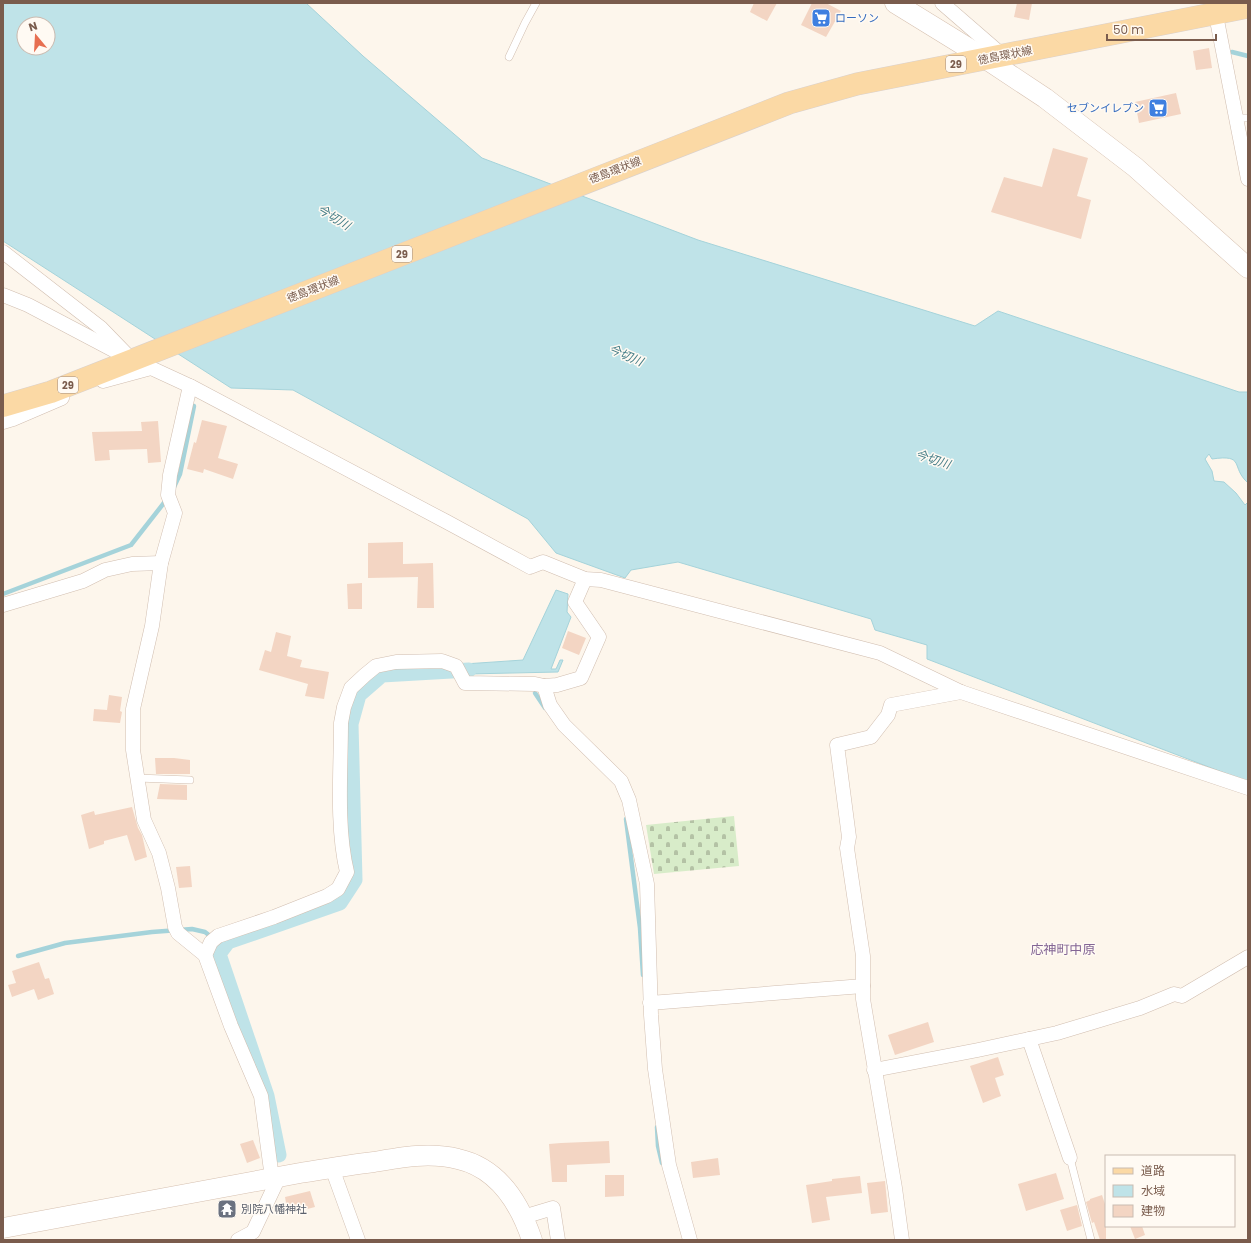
<svg xmlns="http://www.w3.org/2000/svg" width="1251" height="1243" viewBox="0 0 1251 1243" font-family="Poppins,'Noto Sans JP',sans-serif">
  <style>
    .cemetery { fill: url(#cemetery-stones) }
    .water { fill: #bfe3e8; stroke: #a5d3da; fill-rule: evenodd }
    .lines { fill: none; stroke-linecap: round; stroke-linejoin: round }
    .stream { stroke: #a5d3da; stroke-width: 4.5 }
    .canal { stroke: #bfe3e8; stroke-width: 15 }
    .building { fill: #f3d5c3 }
    .lane-casing { stroke: #d1beb0; stroke-width: 8 }
    .street-casing { stroke: #d1beb0; stroke-width: 15 }
    .secondary-casing { stroke: #d6c0b0; stroke-width: 21 }
    .primary-casing { stroke: #dad1cd; stroke-width: 23 }
    .lane { stroke: #fff; stroke-width: 7 }
    .street { stroke: #fff; stroke-width: 14 }
    .secondary { stroke: #fff; stroke-width: 20 }
    .primary { stroke: #fbd9a5; stroke-width: 22 }
    .labels { text-anchor: middle; dominant-baseline: central; stroke-width: 3; stroke-linejoin: round; paint-order: stroke }
    .shield { fill: #fffaf3; stroke: #a28b7f; stroke-width: 1 }
    .shield-label { font-size: 10px; font-weight: bold; fill: #7a5c4d }
    .shop-label { font-size: 11px; fill: #366cbe; stroke: #fffaf3; text-anchor: start }
    .street-label { font-size: 11px; fill: #7a5c4d; stroke: #fffaf3 }
    .worship-label { font-size: 11px; fill: #5b616d; stroke: #fffaf3; text-anchor: start }
    .water-label { font-size: 12px; font-style: italic; fill: #437c86; stroke: #fffaf3 }
    .quarter-label { font-size: 13px; fill: #846695; stroke: #fffaf3 }
  </style>
  <defs>
    <pattern id="cemetery-stones" width="16" height="16" patternUnits="userSpaceOnUse"><rect width="16" height="16" fill="#d8ecc9"/><path d="M2 7V4a2 2 0 0 1 4 0v3zM10 15v-3a2 2 0 0 1 4 0v3z" fill="#b4c2a5"/></pattern>
  </defs>
  <rect width="100%" height="100%" fill="#fdf6ec"/>
  <polygon class="cemetery" points="734,816 739,866 654,874 646,825"/>
  <g class="water">
    <path d="M3,3H306L363,56L482,158L698,240L975,326L998,311L1239,392H1248V483C1230,467 1246,454 1212,459L1209,454L1205,459L1212,471L1214,481L1224,482L1236,493L1245,505L1248,502V782L927,659V645L875,630L871,619L678,562L631,570L625,578L556,553L528,519L293,390L231,388L3,241ZM24,24H48V48H24Z"/>
    <polygon points="556,590 568,594 567,612 571,617 551,669 556,669 560,660 563,660 558,672 468,674 464,664 523,660"/>
  </g>
  <g class="lines">
    <g class="stream">
      <polyline points="1232,52 1248,56"/>
      <polyline points="174,487 180,474 194,406"/>
      <polyline points="3,594 131,545 167,499"/>
      <polyline points="535,693 545,708"/>
      <polyline points="626,819 640,928 643,975"/>
      <polyline points="18,956 65,943 152,932 192,929 205,932 224,947"/>
      <polyline points="657,1127 658,1146 662,1163"/>
    </g>
    <polyline class="canal" points="279,1155 267,1096 219,954 228,942 340,903 355,880 351,724 359,695 382,675 469,670"/>
  </g>
  <g class="building">
    <polygon points="754,3 777,3 767,21 750,12"/>
    <polygon points="812,3 826,3 841,11 826,37 801,25"/>
    <polygon points="1017,3 1032,3 1029,20 1014,17"/>
    <polygon points="1209,48 1212,68 1196,70 1193,51"/>
    <polygon points="1176,93 1181,114 1139,123 1135,102"/>
    <polygon points="1053,148 1088,158 1077,196 1091,200 1081,239 991,212 1004,177 1042,187"/>
    <polygon points="202,420 227,426 218,458 238,464 233,479 204,469 203,473 187,469 194,442 196,443"/>
    <polygon points="158,421 161,462 148,463 147,449 109,450 110,460 95,461 92,432 142,431 141,422"/>
    <polygon points="403,542 403,564 433,563 434,608 417,608 418,577 368,578 368,543"/>
    <polygon points="362,583 362,609 348,609 347,584"/>
    <polygon points="568,631 586,638 579,655 562,648"/>
    <polygon points="276,632 291,636 287,656 302,660 300,667 329,672 324,699 305,696 308,684 259,670 265,650 271,652"/>
    <polygon points="109,695 122,697 120,711 122,712 120,723 93,721 94,709 107,710"/>
    <polygon points="155,758 174,758 190,760 190,774 156,774"/>
    <polygon points="160,784 187,785 187,800 157,799"/>
    <polygon points="132,807 138,828 142,835 147,857 135,861 127,835 104,841 104,844 89,849 81,815 94,811 95,815"/>
    <polygon points="190,866 192,887 179,888 176,867"/>
    <polygon points="39,962 45,979 49,978 54,994 38,1000 34,989 12,997 8,985 16,983 12,971"/>
    <polygon points="928,1022 934,1042 895,1055 888,1035"/>
    <polygon points="998,1057 1004,1075 995,1078 1001,1096 983,1103 970,1066"/>
    <polygon points="253,1140 260,1158 247,1163 240,1144"/>
    <polygon points="609,1141 610,1163 567,1165 567,1182 552,1182 549,1144 561,1143"/>
    <polygon points="718,1158 720,1175 693,1178 691,1162"/>
    <polygon points="1056,1173 1064,1199 1026,1211 1018,1184"/>
    <polygon points="605,1175 624,1175 624,1196 605,1197"/>
    <polygon points="860,1176 862,1193 826,1197 830,1220 812,1223 806,1185 832,1181 832,1179"/>
    <polygon points="885,1181 888,1212 871,1214 867,1183"/>
    <polygon points="310,1191 315,1207 288,1214 285,1197"/>
    <polygon points="1102,1195 1106,1207 1106,1240 1100,1240 1094,1222 1092,1223 1086,1202 1090,1200 1090,1199"/>
    <polygon points="1077,1205 1082,1226 1067,1231 1060,1210"/>
    <polygon points="1130,1226 1142,1226 1145,1235 1135,1239"/>
  </g>
  <g class="lines">
    <defs>
      <g id="lane">
        <polyline points="509,57 525,23 536,3"/>
        <polyline points="1237,118 1248,118"/>
        <polyline points="137,778 190,780"/>
        <polyline points="1070,1158 1091,1240"/>
      </g>
      <g id="street">
        <polyline points="942,3 1002,55"/>
        <polyline points="1214,5 1248,179"/>
        <polyline points="3,252 101,328 132,360"/>
        <polyline points="3,295 28,305 121,354"/>
        <polyline points="103,381 151,368 190,386 447,522 530,567 543,562 585,579 601,580 880,653 961,692 1248,788"/>
        <polyline points="190,386 170,475 168,495 175,513 161,563 152,626 133,709 133,750 144,820 159,853 168,888 175,927 178,933 205,955 231,1026 261,1096 272,1178"/>
        <polyline points="3,422 13,419 62,398"/>
        <polyline points="3,605 83,581 105,570 132,564 161,563"/>
        <polyline points="544,686 557,685 581,678 599,637 575,602 585,579"/>
        <path d="M205,955L211,942L218,936L274,917L327,896L338,889L347,872C336,827 341,769 341,723L344,707L351,688L365,675L376,666L396,662L442,661L456,666L465,683L535,684L544,686L550,705L564,725L621,781L629,800L647,884L651,1015L655,1069L669,1165L690,1240"/>
        <polyline points="650,1003 863,986"/>
        <polyline points="1029,1039 1070,1158"/>
        <polyline points="874,1070 978,1050 1057,1033 1140,1008 1174,994 1182,996 1248,957"/>
        <polyline points="332,1168 358,1240"/>
        <polyline points="523,1217 553,1208 558,1240"/>
        <polyline points="238,1240 253,1232 279,1177"/>
        <polyline points="902,1240 895,1188 863,999 863,956 847,848 849,837 837,745 871,737 888,715 891,705 961,692"/>
      </g>
      <g id="secondary">
        <polyline points="895,3 986,59 1045,98 1135,167 1248,268"/>
        <path d="M3,1228C102,1210 201,1191 300,1173C325,1169 349,1165 374,1162C402,1157 430,1152 458,1159C498,1168 520,1204 532,1240"/>
      </g>
      <polyline id="primary" points="3,406 51,392 789,103 857,84 1248,7"/>
    </defs>
    <use href="#lane" class="lane-casing"/>
    <use href="#street" class="street-casing"/>
    <use href="#secondary" class="secondary-casing"/>
    <use href="#primary" class="primary-casing"/>
    <use href="#lane" class="lane"/>
    <use href="#street" class="street"/>
    <use href="#secondary" class="secondary"/>
    <use href="#primary" class="primary"/>
  </g>
  <defs>
    <symbol id="supermarket-square" viewBox="-11 -11 22 22"><rect x="-9" y="-9" width="18" height="18" rx="4" fill="#3f7fe0" stroke="#fffaf3"/><path d="M-6-5.5h2.5l.6 2H6L4.5 2H-2.5L-4.4-4H-6ZM-1.5 3.2a1.3 1.3 0 1 0 .1 0ZM3 3.2a1.3 1.3 0 1 0 .1 0Z" fill="#fff"/></symbol>
    <symbol id="temple-square" viewBox="-11 -11 22 22"><rect x="-9" y="-9" width="18" height="18" rx="4" fill="#6b7280" stroke="#fffaf3"/><path d="M0-6L5-2H3V0L6.5 2.5H4V6H1.5V3h-3V6H-4V2.5H-6.5L-3 0V-2H-5Z" fill="#fff"/></symbol>
  </defs>
  <g fill-rule="evenodd">
    <use href="#supermarket-square" x="810" y="7" width="22" height="22"/>
    <use href="#supermarket-square" x="1147" y="97" width="22" height="22"/>
    <use href="#temple-square" x="216" y="1198" width="22" height="22"/>
  </g>
  <g class="labels">
    <g class="shield">
      <rect x="946" y="56" width="20" height="16" rx="3"/>
      <rect x="392" y="246" width="20" height="16" rx="3"/>
      <rect x="58" y="377" width="20" height="16" rx="3"/>
    </g>
    <g class="shield-label">
      <text x="956" y="64">29</text>
      <text x="402" y="254">29</text>
      <text x="68" y="385">29</text>
    </g>
    <g class="shop-label">
      <text x="835" y="18">ローソン</text>
      <text x="1144" y="108" text-anchor="end">セブンイレブン</text>
    </g>
    <g class="street-label">
      <text transform="translate(1005 55) rotate(-11)">徳島環状線</text>
      <text transform="translate(615 170) rotate(-21)">徳島環状線</text>
      <text transform="translate(313 289) rotate(-21)">徳島環状線</text>
    </g>
    <g class="worship-label">
      <text x="241" y="1209">別院八幡神社</text>
    </g>
    <g class="water-label">
      <text transform="translate(334 217) rotate(31)">今切川</text>
      <text transform="translate(626 355) rotate(23)">今切川</text>
      <text transform="translate(933 459) rotate(18)">今切川</text>
    </g>
    <g class="quarter-label">
      <text x="1063" y="949">応神町中原</text>
    </g>
  </g>
  <rect width="1251" height="1243" fill="none" stroke="#7a5c4d" stroke-width="8"/>
  <rect x="1105" y="1155" width="130" height="72" fill="#fffaf3" stroke="#cabbb1"/>
  <rect x="1113" y="1168" width="20" height="6" fill="#fbd9a5" stroke="#cabbb1"/>
  <text x="1141" y="1175" font-size="12" fill="#7a5c4d">道路</text>
  <rect x="1113" y="1185" width="20" height="12" fill="#bfe3e8" stroke="#cabbb1"/>
  <text x="1141" y="1195" font-size="12" fill="#7a5c4d">水域</text>
  <rect x="1113" y="1205" width="20" height="12" fill="#f3d5c3" stroke="#cabbb1"/>
  <text x="1141" y="1215" font-size="12" fill="#7a5c4d">建物</text>
  <g transform="translate(36 36) rotate(342)"><circle r="19" fill="#fffaf3" stroke="#cabbb1"/>
  <path d="M0-3L7 15L0 10L-7 15Z" fill="#e76f51"/>
  <text y="-6" font-size="11" font-weight="bold" text-anchor="middle" fill="#7a5c4d">N</text>
  </g>
  <path d="M1107 34v6h109v-6" fill="none" stroke="#7a5c4d" stroke-width="2"/>
  <text x="1113" y="34" font-size="12" fill="#7a5c4d" stroke="#fffaf3" stroke-width="3" paint-order="stroke">50 m</text>
</svg>
